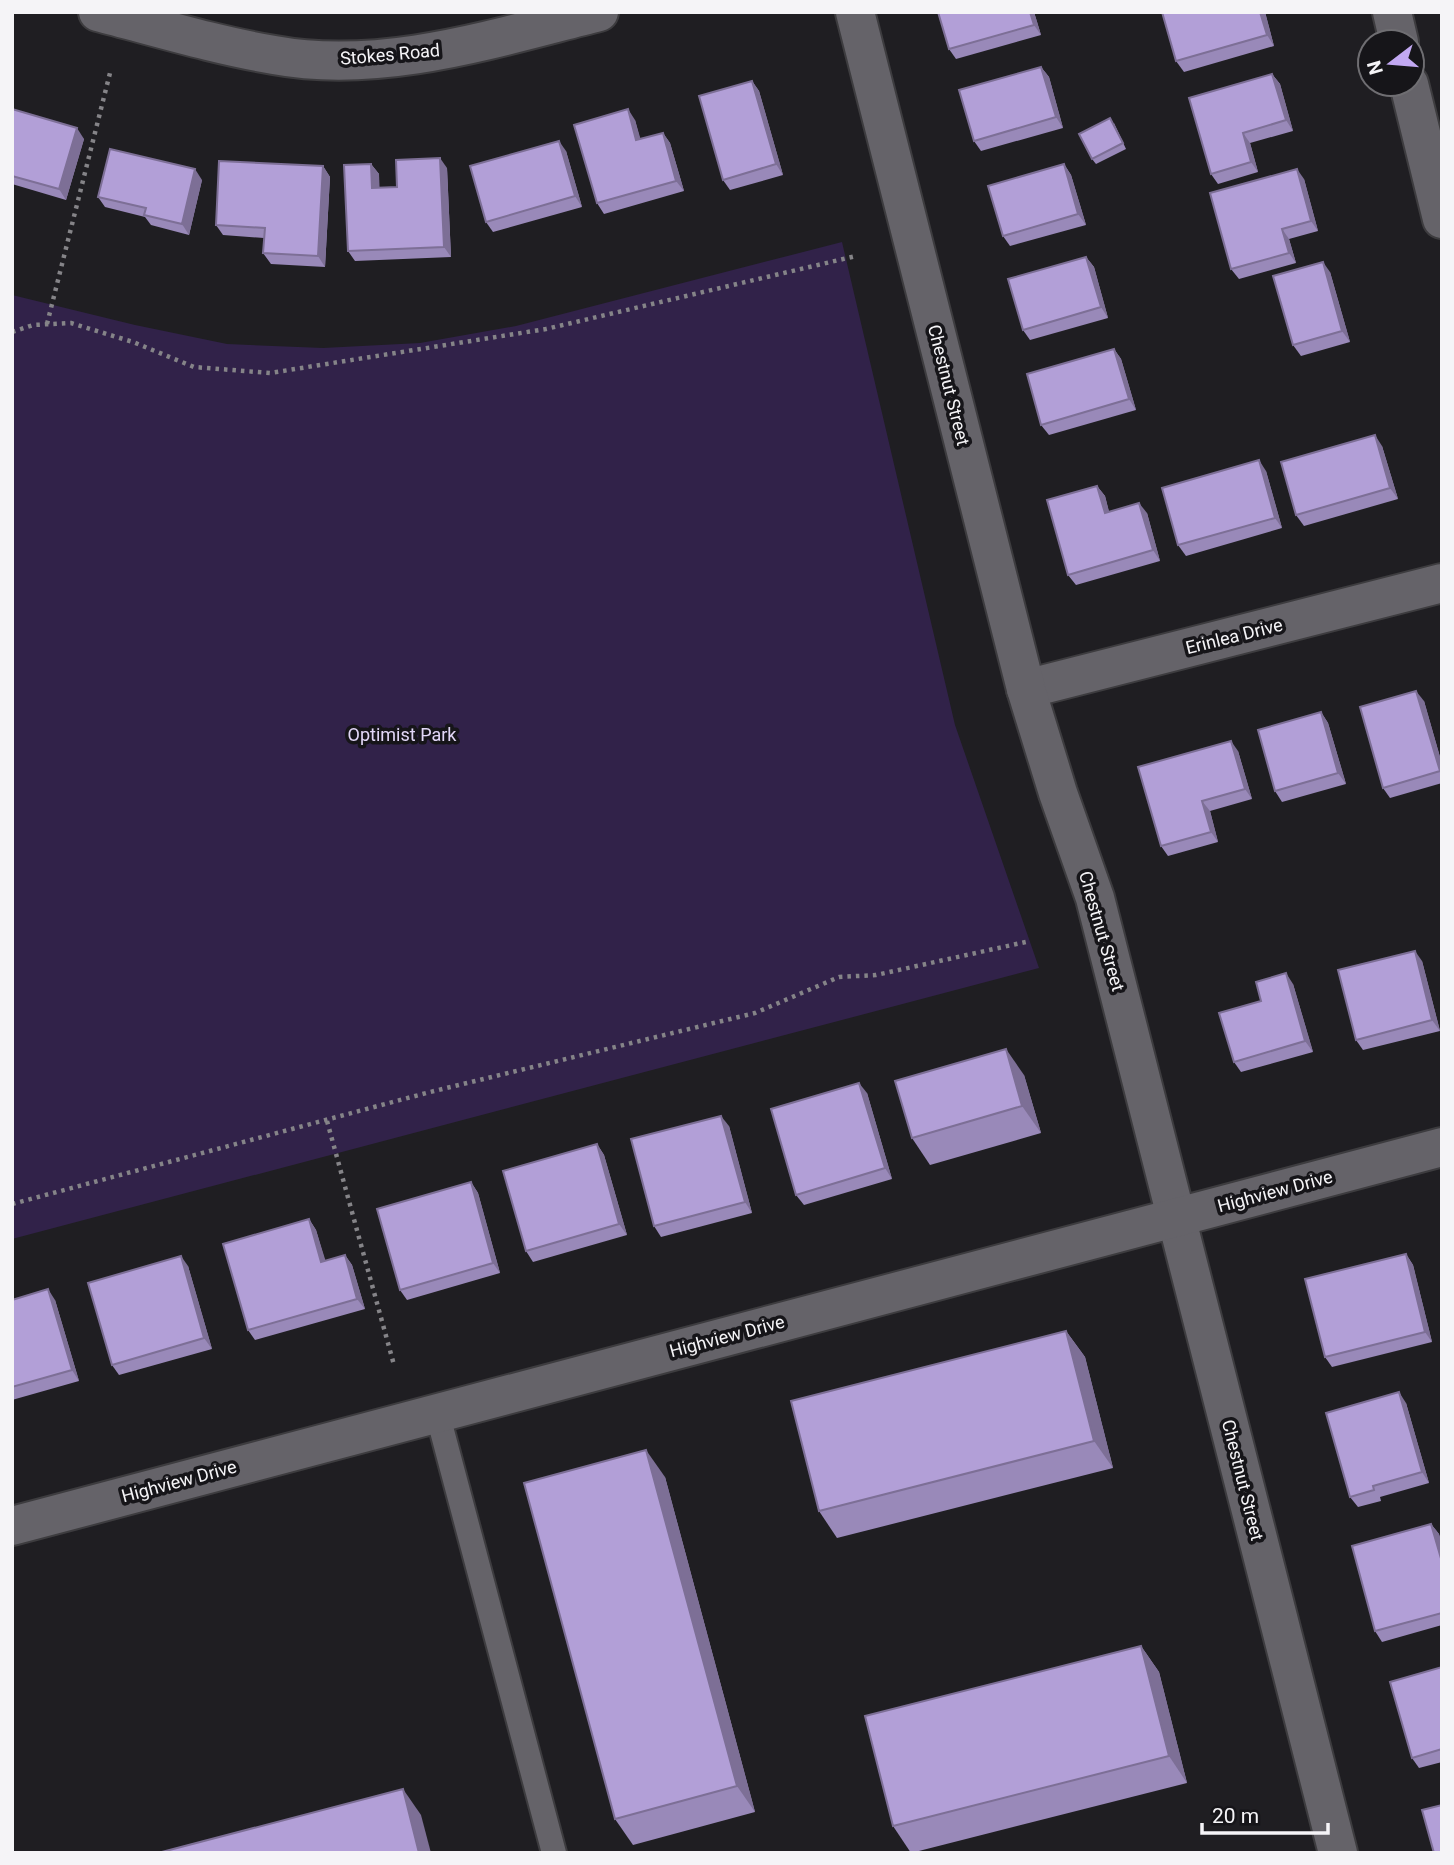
<svg xmlns="http://www.w3.org/2000/svg" width="1454" height="1865" viewBox="0 0 1454 1865" font-family="Roboto,sans-serif">
  <style>
    .green { fill: #312249 }
    .lines { fill: none; stroke-linecap: round; stroke-linejoin: round }
    .service-casing { stroke: #3d3c3f; stroke-width: 28 }
    .minor-casing { stroke: #3d3c3f; stroke-width: 42 }
    .tertiary-casing { stroke: #3d3c3f; stroke-width: 42 }
    .path { stroke: #858488; stroke-width: 4.5; stroke-dasharray: 3.5 5; stroke-linecap: butt }
    .service { stroke: #656369; stroke-width: 24 }
    .minor { stroke: #656369; stroke-width: 38 }
    .tertiary { stroke: #656369; stroke-width: 38 }
    .wall { fill: #9989b9 }
    .shaded-wall { fill: #7d6f96 }
    .building { fill: #b29fd7; stroke: #7d6f96; stroke-width: 2 }
    .labels { text-anchor: middle; dominant-baseline: central; stroke-width: 7; stroke-linejoin: round; paint-order: stroke }
    .street-label { font-size: 18px; fill: #f5f4f7; stroke: #161519 }
    .park-label { font-size: 18px; fill: #e2d7f7; stroke: #161519 }
  </style>
  <rect width="100%" height="100%" fill="#1f1e22"/>
  <polygon class="green" points="842,242 955,725 1039,968 12,1239 12,295 135,325 227,344 323,348 420,343 516,326"/>
  <g class="lines">
    <defs>
      <polyline id="service" points="437,1412 554,1853"/>
      <g id="minor">
        <path d="M98,12C156,27 215,45 274,55C382,75 495,38 599,12"/>
        <polyline points="1392,12 1399,42"/>
        <polyline points="1409,84 1442,219"/>
        <polyline points="1026,689 1442,583"/>
      </g>
      <g id="tertiary">
        <polyline points="855,12 1026,689 1058,793 1095,898 1338,1853"/>
        <polyline points="12,1526 1442,1147"/>
      </g>
    </defs>
    <use href="#service" class="service-casing"/>
    <use href="#minor" class="minor-casing"/>
    <use href="#tertiary" class="tertiary-casing"/>
    <g class="path">
      <polyline points="47,324 111,69"/>
      <polyline points="12,332 33,325 71,323 133,342 194,367 270,373 546,329 856,256"/>
      <polyline points="327,1121 394,1365"/>
      <polyline points="12,1204 430,1092 755,1013 839,977 876,975 1030,941"/>
    </g>
    <use href="#service" class="service"/>
    <use href="#minor" class="minor"/>
    <use href="#tertiary" class="tertiary"/>
  </g>
  <g class="wall">
    <polygon points="1034,12 1041,35 956,59 949,49"/>
    <polygon points="1265,12 1274,46 1184,72 1176,61"/>
    <polygon points="1041,67 1049,77 1063,128 981,151 974,141"/>
    <polygon points="1272,74 1280,84 1293,131 1250,143 1258,172 1218,184 1211,174"/>
    <polygon points="752,81 759,91 783,175 730,190 723,180"/>
    <polygon points="12,109 84,139 66,200 12,184"/>
    <polygon points="635,120 640,139 663,133 670,143 684,191 604,214 597,203"/>
    <polygon points="1114,123 1126,149 1096,164 1092,159"/>
    <polygon points="566,151 582,207 493,232 486,222"/>
    <polygon points="371,164 379,174 379,188 397,187 447,168 451,257 355,261 348,251"/>
    <polygon points="1064,164 1071,175 1086,225 1010,246 1003,236"/>
    <polygon points="323,166 330,177 325,267 271,264 263,253 264,238 223,235 216,225"/>
    <polygon points="1304,179 1318,231 1289,239 1296,263 1239,279 1231,269"/>
    <polygon points="202,180 189,235 151,225 145,217 105,207 98,197"/>
    <polygon points="1086,257 1094,267 1108,318 1030,340 1023,330"/>
    <polygon points="1330,272 1350,342 1301,356 1293,345"/>
    <polygon points="1114,349 1121,359 1136,410 1049,435 1041,425"/>
    <polygon points="1382,446 1398,499 1304,526 1296,515"/>
    <polygon points="1266,471 1282,528 1186,556 1178,545"/>
    <polygon points="1097,486 1105,496 1109,512 1147,513 1160,561 1076,585 1068,575"/>
    <polygon points="1424,701 1442,764 1442,783 1390,798 1383,788"/>
    <polygon points="1321,712 1328,723 1346,784 1282,802 1275,791"/>
    <polygon points="1238,751 1252,799 1210,811 1218,842 1168,856 1161,846"/>
    <polygon points="1422,961 1440,1031 1363,1050 1356,1040"/>
    <polygon points="1293,984 1313,1052 1241,1072 1234,1062 1261,1001"/>
    <polygon points="1024,1075 1041,1133 930,1165 912,1138"/>
    <polygon points="867,1093 892,1179 804,1205 796,1195"/>
    <polygon points="729,1126 752,1213 661,1237 654,1226"/>
    <polygon points="597,1144 604,1155 627,1235 533,1262 526,1251"/>
    <polygon points="471,1182 478,1193 500,1273 407,1300 400,1290"/>
    <polygon points="309,1219 316,1230 325,1261 345,1255 352,1265 365,1309 255,1340 248,1330"/>
    <polygon points="1406,1254 1413,1265 1432,1342 1332,1367 1325,1357"/>
    <polygon points="188,1266 212,1349 119,1375 112,1365"/>
    <polygon points="12,1300 55,1300 79,1381 12,1400"/>
    <polygon points="1066,1331 1085,1357 1113,1468 837,1538 819,1511"/>
    <polygon points="1406,1403 1429,1483 1380,1497 1381,1501 1358,1507 1350,1497"/>
    <polygon points="665,1477 755,1812 633,1845 615,1819"/>
    <polygon points="1431,1524 1439,1534 1442,1545 1442,1625 1382,1642 1375,1631"/>
    <polygon points="1141,1646 1159,1672 1187,1783 911,1853 893,1826"/>
    <polygon points="1442,1667 1442,1762 1419,1768 1412,1758"/>
  </g>
  <g class="shaded-wall">
    <polygon points="1030,12 1034,12 1041,35 1034,25"/>
    <polygon points="1260,12 1265,12 1274,46 1267,35"/>
    <polygon points="1041,67 1049,77 1063,128 1056,117"/>
    <polygon points="1272,74 1280,84 1293,131 1286,120"/>
    <polygon points="752,81 759,91 783,175 776,164"/>
    <polygon points="628,109 635,120 644,151 636,140"/>
    <polygon points="77,128 84,139 66,200 59,189"/>
    <polygon points="663,133 670,143 684,191 676,181"/>
    <polygon points="1243,133 1250,143 1258,172 1251,162"/>
    <polygon points="559,141 566,151 582,207 575,196"/>
    <polygon points="440,158 447,168 451,257 444,247"/>
    <polygon points="371,164 379,174 380,198 372,188"/>
    <polygon points="1064,164 1071,175 1086,225 1078,214"/>
    <polygon points="323,166 330,177 325,267 318,256"/>
    <polygon points="195,169 202,180 189,235 182,224"/>
    <polygon points="1297,169 1304,179 1318,231 1311,221"/>
    <polygon points="1282,229 1289,239 1296,263 1289,253"/>
    <polygon points="1086,257 1094,267 1108,318 1101,307"/>
    <polygon points="1323,262 1330,272 1350,342 1342,331"/>
    <polygon points="1114,349 1121,359 1136,410 1129,399"/>
    <polygon points="1375,435 1382,446 1398,499 1390,488"/>
    <polygon points="1259,460 1266,471 1282,528 1275,518"/>
    <polygon points="1097,486 1105,496 1112,523 1105,513"/>
    <polygon points="1139,503 1147,513 1160,561 1153,550"/>
    <polygon points="1416,691 1424,701 1442,764 1442,775 1440,771"/>
    <polygon points="1321,712 1328,723 1346,784 1338,773"/>
    <polygon points="1231,741 1238,751 1252,799 1245,789"/>
    <polygon points="1202,801 1210,811 1218,842 1211,832"/>
    <polygon points="1415,951 1422,961 1440,1031 1432,1020"/>
    <polygon points="1286,973 1293,984 1313,1052 1305,1041"/>
    <polygon points="1006,1049 1024,1075 1041,1133 1022,1106"/>
    <polygon points="859,1083 867,1093 892,1179 885,1168"/>
    <polygon points="721,1116 729,1126 752,1213 745,1202"/>
    <polygon points="597,1144 604,1155 627,1235 619,1224"/>
    <polygon points="471,1182 478,1193 500,1273 493,1263"/>
    <polygon points="309,1219 316,1230 329,1272 321,1262"/>
    <polygon points="1406,1254 1413,1265 1432,1342 1425,1332"/>
    <polygon points="345,1255 352,1265 365,1309 357,1299"/>
    <polygon points="181,1256 188,1266 212,1349 204,1338"/>
    <polygon points="48,1289 55,1300 79,1381 72,1370"/>
    <polygon points="1066,1331 1085,1357 1113,1468 1094,1441"/>
    <polygon points="1399,1392 1406,1403 1429,1483 1422,1472"/>
    <polygon points="646,1450 665,1477 755,1812 737,1786"/>
    <polygon points="1431,1524 1439,1534 1442,1545 1442,1562"/>
    <polygon points="1141,1646 1159,1672 1187,1783 1169,1756"/>
    <polygon points="403,1789 421,1815 431,1853 419,1853"/>
  </g>
  <g class="building">
    <polygon points="938,12 1030,12 1034,25 949,49"/>
    <polygon points="1162,12 1260,12 1267,35 1176,61"/>
    <polygon points="1041,67 1056,117 974,141 959,90"/>
    <polygon points="1272,74 1286,120 1243,133 1251,162 1211,174 1189,98"/>
    <polygon points="752,81 776,164 723,180 699,96"/>
    <polygon points="12,109 77,128 59,189 12,176"/>
    <polygon points="628,109 636,140 663,133 676,181 597,203 574,125"/>
    <polygon points="1110,118 1123,143 1092,159 1079,134"/>
    <polygon points="559,141 575,196 486,222 470,166"/>
    <polygon points="110,149 195,169 182,224 144,215 146,208 98,197"/>
    <polygon points="440,158 444,247 348,251 344,165 371,164 372,188 397,187 396,160"/>
    <polygon points="219,161 323,166 318,256 263,253 265,228 216,225"/>
    <polygon points="1064,164 1078,214 1003,236 988,186"/>
    <polygon points="1297,169 1311,221 1282,229 1289,253 1231,269 1210,193"/>
    <polygon points="1086,257 1101,307 1023,330 1008,279"/>
    <polygon points="1323,262 1342,331 1293,345 1273,276"/>
    <polygon points="1114,349 1129,399 1041,425 1027,374"/>
    <polygon points="1375,435 1390,488 1296,515 1281,462"/>
    <polygon points="1259,460 1275,518 1178,545 1162,488"/>
    <polygon points="1097,486 1105,513 1139,503 1153,550 1068,575 1047,500"/>
    <polygon points="1416,691 1440,771 1383,788 1360,707"/>
    <polygon points="1321,712 1338,773 1275,791 1258,730"/>
    <polygon points="1231,741 1245,789 1202,801 1211,832 1161,846 1138,767"/>
    <polygon points="1415,951 1432,1020 1356,1040 1338,970"/>
    <polygon points="1286,973 1305,1041 1234,1062 1219,1013 1261,1001 1256,982"/>
    <polygon points="1006,1049 1022,1106 912,1138 895,1081"/>
    <polygon points="859,1083 885,1168 796,1195 771,1109"/>
    <polygon points="721,1116 745,1202 654,1226 631,1139"/>
    <polygon points="597,1144 619,1224 526,1251 503,1171"/>
    <polygon points="471,1182 493,1263 400,1290 377,1209"/>
    <polygon points="309,1219 321,1262 345,1255 357,1299 248,1330 223,1244"/>
    <polygon points="1406,1254 1425,1332 1325,1357 1305,1279"/>
    <polygon points="181,1256 204,1338 112,1365 88,1283"/>
    <polygon points="48,1289 72,1370 12,1387 12,1300"/>
    <polygon points="1066,1331 1094,1441 819,1511 791,1401"/>
    <polygon points="1399,1392 1422,1472 1373,1486 1374,1490 1350,1497 1326,1413"/>
    <polygon points="646,1450 737,1786 615,1819 524,1483"/>
    <polygon points="1431,1524 1442,1562 1442,1613 1375,1631 1352,1546"/>
    <polygon points="1141,1646 1169,1756 893,1826 865,1716"/>
    <polygon points="1442,1667 1442,1749 1412,1758 1390,1682"/>
    <polygon points="403,1789 419,1853 158,1853"/>
    <polygon points="1442,1805 1442,1853 1434,1853 1422,1810"/>
  </g>
  <g class="labels">
    <g class="street-label">
      <text transform="translate(390 54) rotate(-5)">Stokes Road</text>
      <text transform="translate(949 385) rotate(76)">Chestnut Street</text>
      <text transform="translate(1234 636) rotate(-14)">Erinlea Drive</text>
      <text transform="translate(1102 931) rotate(74)">Chestnut Street</text>
      <text transform="translate(1275 1191) rotate(-15)">Highview Drive</text>
      <text transform="translate(727 1336) rotate(-15)">Highview Drive</text>
      <text transform="translate(1243 1480) rotate(76)">Chestnut Street</text>
      <text transform="translate(179 1481) rotate(-15)">Highview Drive</text>
    </g>
    <g class="park-label">
      <text x="402" y="734">Optimist Park</text>
    </g>
  </g>
  <rect width="1454" height="1865" fill="none" stroke="#f5f4f7" stroke-width="28"/>
  <g transform="translate(1391 63) rotate(254)"><circle r="33" fill="#161519" stroke="#6f6e72" stroke-width="2"/>
  <path d="M0-5L12 26L0 18L-12 26Z" fill="#c2a8f2"/>
  <text y="-10" font-size="19" font-weight="bold" text-anchor="middle" fill="#f5f4f7">N</text>
  </g>
  <path d="M1202 1823v10h126v-10" fill="none" stroke="#f5f4f7" stroke-width="3.5"/>
  <text x="1212" y="1823" font-size="21" fill="#f5f4f7" stroke="#161519" stroke-width="5" paint-order="stroke">20 m</text>
</svg>
